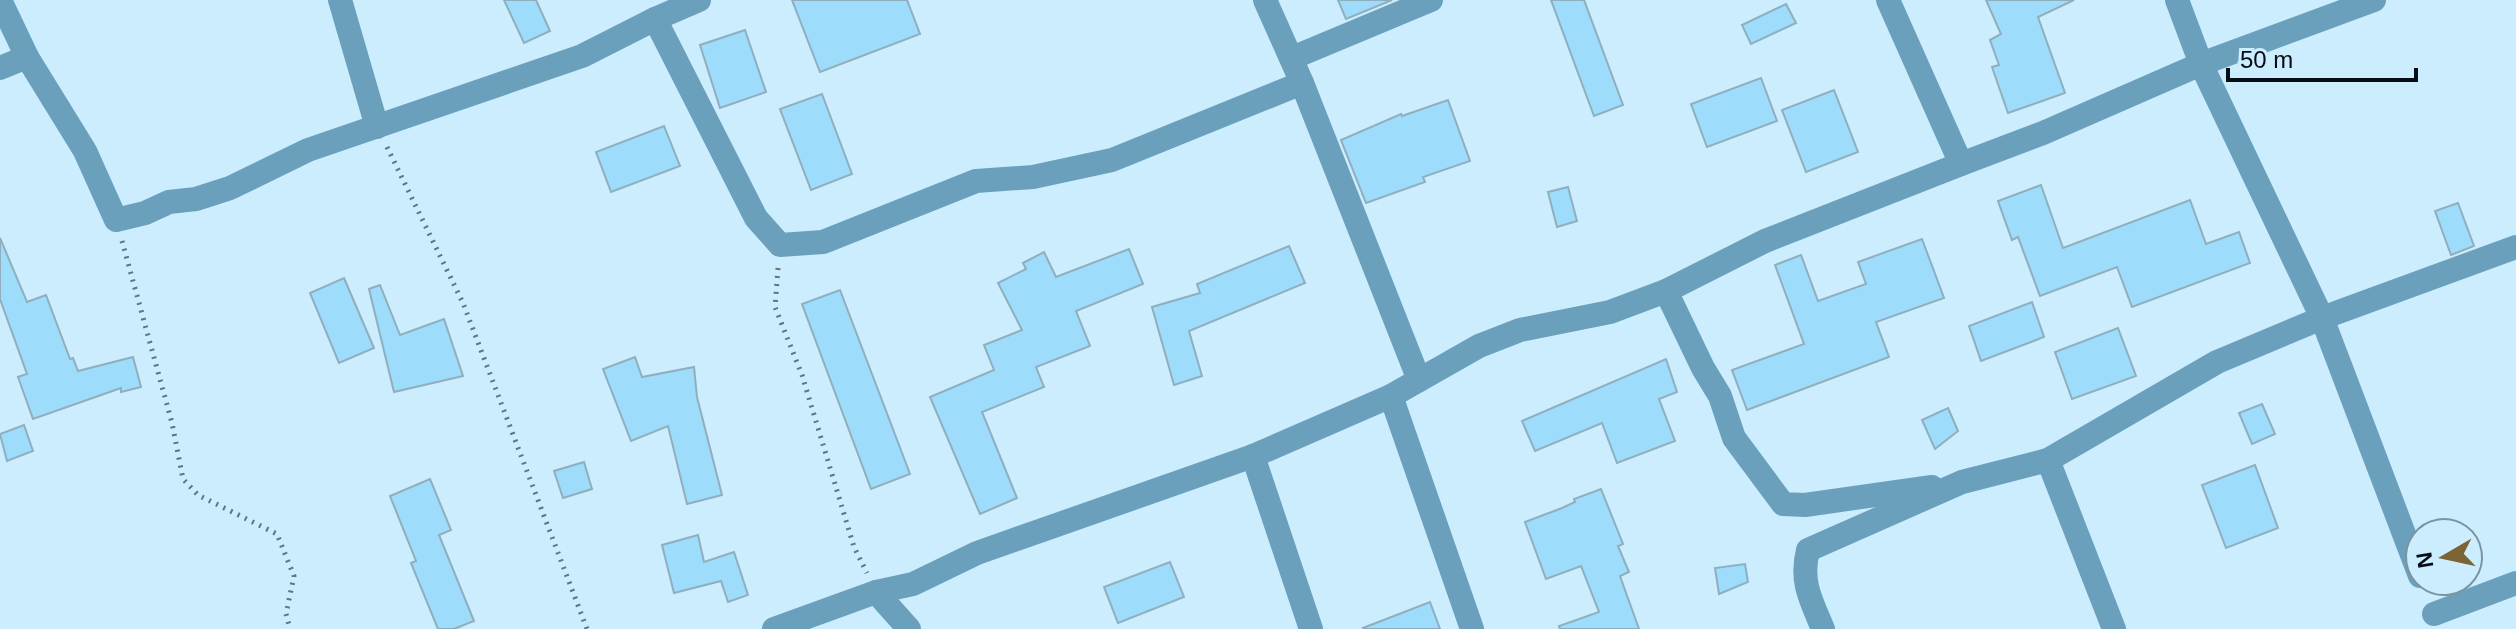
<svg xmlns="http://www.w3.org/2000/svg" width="2516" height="629" viewBox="0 0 2516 629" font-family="Helvetica,sans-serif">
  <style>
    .building { fill: #9edcfb; stroke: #8faebe; stroke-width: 2 }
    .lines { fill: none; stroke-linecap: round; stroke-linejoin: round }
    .path { stroke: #617580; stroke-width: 5; stroke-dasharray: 2 6; stroke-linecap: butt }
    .minor { stroke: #6aa0bb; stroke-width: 24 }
  </style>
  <rect width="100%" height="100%" fill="#ccedfe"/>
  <g class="building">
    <polygon points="504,0 536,0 550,31 524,43"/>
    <polygon points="792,0 907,0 920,34 820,72"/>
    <polygon points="1338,0 1392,0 1346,19"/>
    <polygon points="1551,0 1584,0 1623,105 1594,116"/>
    <polygon points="1986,0 2074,0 2038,17 2065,93 2008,113 1992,67 1999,65 1990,40 2001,34"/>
    <polygon points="1786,4 1796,23 1751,44 1742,25"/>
    <polygon points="745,30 766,92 720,108 700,45"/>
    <polygon points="1761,78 1777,121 1707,147 1691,104"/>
    <polygon points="1834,90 1858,152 1806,172 1782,110"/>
    <polygon points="822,94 852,174 811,190 780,109"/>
    <polygon points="1448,100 1470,161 1423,177 1425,182 1366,203 1341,140 1401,114 1402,116"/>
    <polygon points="664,126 680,166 611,192 596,152"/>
    <polygon points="2041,185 2063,248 2190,200 2206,244 2239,232 2250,263 2132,307 2117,267 2040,296 2018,237 2012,240 1998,201"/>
    <polygon points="1568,187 1577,221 1557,227 1548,192"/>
    <polygon points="2458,203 2474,246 2451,255 2435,211"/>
    <polygon points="0,238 27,302 46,295 70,359 73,358 78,371 133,357 141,387 121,392 121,388 33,419 18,377 27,374 0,299"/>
    <polygon points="1922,239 1944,298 1876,322 1889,357 1747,410 1732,370 1804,344 1775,265 1801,255 1818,301 1866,284 1858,262"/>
    <polygon points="1289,246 1305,283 1189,331 1202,376 1174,385 1152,307 1200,293 1197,284"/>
    <polygon points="1129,249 1143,284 1076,311 1090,346 1036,367 1044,387 982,412 1017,498 980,514 930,397 994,370 984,345 1022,330 998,283 1026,269 1023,263 1044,252 1056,277"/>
    <polygon points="344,278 374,348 339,363 310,293"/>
    <polygon points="380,285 400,335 444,319 463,376 394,392 369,289"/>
    <polygon points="840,290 910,474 871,489 802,304"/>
    <polygon points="2032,302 2044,337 1981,361 1969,326"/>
    <polygon points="2118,328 2136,376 2072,399 2055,352"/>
    <polygon points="635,357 642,377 694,367 697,397 722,495 687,504 668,426 631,441 603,369"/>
    <polygon points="1666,359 1677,392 1659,399 1675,441 1617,463 1602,423 1535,451 1522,421"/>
    <polygon points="2262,404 2275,434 2252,444 2239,413"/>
    <polygon points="1948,408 1958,431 1935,449 1922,420"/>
    <polygon points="24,425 33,451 7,461 0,434"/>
    <polygon points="584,462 592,489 563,498 554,471"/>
    <polygon points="2255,465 2278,528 2226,548 2202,485"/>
    <polygon points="430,479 451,530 439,535 474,621 454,629 438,629 411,563 416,561 390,496"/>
    <polygon points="1601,489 1623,544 1618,546 1629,572 1620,576 1639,629 1560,629 1559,626 1599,612 1581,566 1546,579 1525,522 1562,508 1575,502 1574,499"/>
    <polygon points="698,535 704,562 734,552 748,595 728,602 721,581 674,593 662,545"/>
    <polygon points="1170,562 1184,597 1118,623 1104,587"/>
    <polygon points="1745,564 1748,582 1719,594 1715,568"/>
    <polygon points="1430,602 1440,629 1364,629 1363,628"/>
  </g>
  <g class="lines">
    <g class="path">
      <polyline points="387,147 463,303 587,629"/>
      <polyline points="122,241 172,423 183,479 198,495 277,534 294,576 286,614 290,629"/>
      <polyline points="778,268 775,307 802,375 854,547 867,573"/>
    </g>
    <g class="minor">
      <polyline points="0,0 27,57 85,151 116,220 145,213 169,202 196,199 230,188 308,150 582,56 655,19 699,0"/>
      <polyline points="340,0 377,127"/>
      <polyline points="1265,0 1302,83 1419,380"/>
      <polyline points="1888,0 1961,164 2043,133 2201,64 2374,0"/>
      <polyline points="2177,0 2201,64 2322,318 2420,576"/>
      <polyline points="655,19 756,218 780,245 823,242 976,181 1033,177 1112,160 1302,83"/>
      <polyline points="1292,58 1431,0"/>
      <polyline points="0,68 27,57"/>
      <polyline points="1666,291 1703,368 1720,396 1734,438 1783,504 1805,505 1932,487"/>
      <polyline points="1391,396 1472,629"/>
      <polyline points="1253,456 1311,629"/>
      <polyline points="2048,460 2114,629"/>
      <polyline points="876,592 909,629"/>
      <polyline points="2434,614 2516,583"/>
      <polyline points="774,629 876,592 913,584 977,553 1253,456 1391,396 1479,346 1520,330 1610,312 1666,291 1765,241 1961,164"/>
      <path d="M1823,629C1811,600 1800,582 1808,550L1962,482L2048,460L2217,362L2322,318L2516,247"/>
    </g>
  </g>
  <g transform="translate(2444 557) rotate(261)"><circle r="38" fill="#ccedfe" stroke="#7c94a0" stroke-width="2"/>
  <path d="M0-6L14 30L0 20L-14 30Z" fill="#7c6435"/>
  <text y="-12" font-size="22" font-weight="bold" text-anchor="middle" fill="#040e14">N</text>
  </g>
  <path d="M2228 68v12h188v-12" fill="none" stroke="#040e14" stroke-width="4"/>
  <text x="2240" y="68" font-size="24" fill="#040e14" stroke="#ccedfe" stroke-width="6" paint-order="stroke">50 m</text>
</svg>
